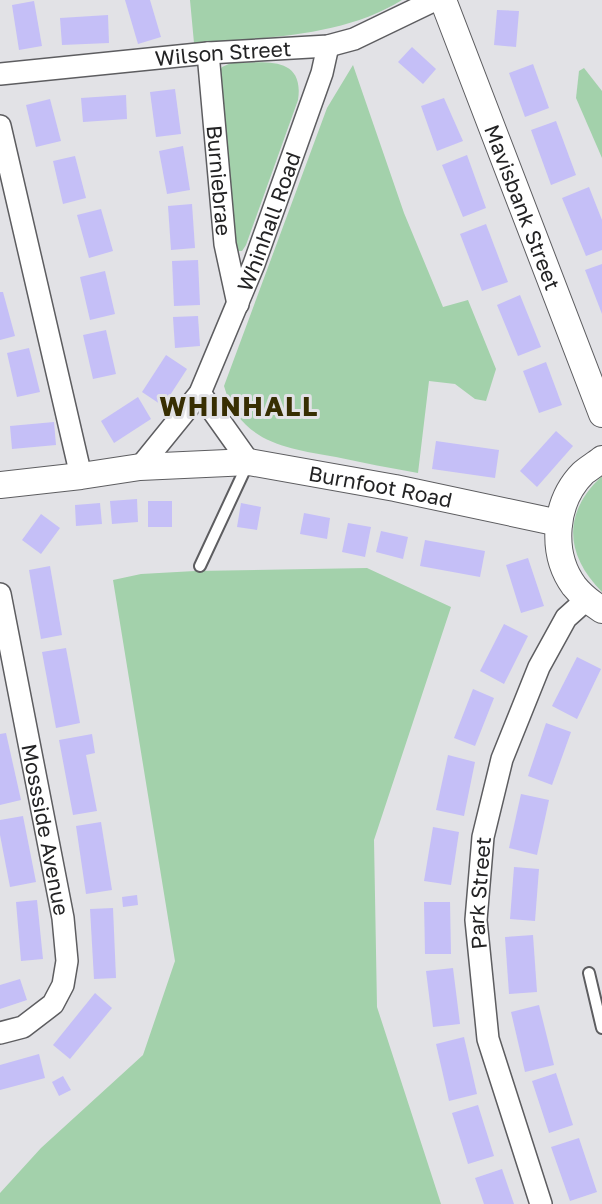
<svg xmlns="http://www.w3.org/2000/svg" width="602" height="1204" viewBox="0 0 602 1204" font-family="'Golos Text',sans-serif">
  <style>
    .green { fill: #a3d1ab }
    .building { fill: #c5bff7 }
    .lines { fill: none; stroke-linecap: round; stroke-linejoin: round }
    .service-casing { stroke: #5d5d60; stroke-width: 14 }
    .minor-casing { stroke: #5d5d60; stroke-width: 24 }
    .tertiary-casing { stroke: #5d5d60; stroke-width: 28 }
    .service { stroke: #fff; stroke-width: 10 }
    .minor { stroke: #fff; stroke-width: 21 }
    .tertiary { stroke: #fff; stroke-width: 26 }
    .labels { text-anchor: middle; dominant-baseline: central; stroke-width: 6; stroke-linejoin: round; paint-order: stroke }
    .street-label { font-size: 21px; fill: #232324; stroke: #e2e2e6 }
    .district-label { font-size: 27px; font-weight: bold; letter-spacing: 1.5px; fill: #372e02; stroke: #e2e2e6 }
  </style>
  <rect width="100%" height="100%" fill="#e2e2e6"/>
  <g class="green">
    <path d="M190,0H402C343,37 262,38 194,43Z"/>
    <path d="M231,63C262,63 305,54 298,100L246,245L242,251H235L218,75L222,67Z"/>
    <path d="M353,65L404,213L443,307L468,300L496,369L486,401L475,399L455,384L429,381L418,473C391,468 363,463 336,457C286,448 240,443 224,386L327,108Z"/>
    <polygon points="584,68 602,91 602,158 576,98 579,71"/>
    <path d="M602,476V592C565,555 562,513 602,476Z"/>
    <polygon points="367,568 451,607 374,840 377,1007 441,1204 0,1204 0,1193 41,1148 143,1055 175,961 113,580 141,574 195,571"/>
  </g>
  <g class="building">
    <polygon points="125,0 150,0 161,37 138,44"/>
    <polygon points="34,1 42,46 19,50 12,5"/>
    <polygon points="497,10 519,11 516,47 494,45"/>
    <polygon points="108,15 109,43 62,45 60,18"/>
    <polygon points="412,47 436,69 423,84 398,62"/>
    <polygon points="533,64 549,108 525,117 509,73"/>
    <polygon points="175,89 181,134 156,137 150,92"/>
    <polygon points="126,95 127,119 83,122 81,98"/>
    <polygon points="444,98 463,141 437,151 421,106"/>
    <polygon points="50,99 61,141 36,147 26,105"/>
    <polygon points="556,121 576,175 551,185 531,130"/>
    <polygon points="183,146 190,190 167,194 159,151"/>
    <polygon points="467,155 486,208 463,217 442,165"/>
    <polygon points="75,156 86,198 63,204 53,161"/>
    <polygon points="589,187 602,220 602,250 586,256 562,198"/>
    <polygon points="192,204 195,248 171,250 168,206"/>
    <polygon points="101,209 113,251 89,258 77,215"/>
    <polygon points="486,224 508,282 482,291 460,234"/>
    <polygon points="198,260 200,305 174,306 172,261"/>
    <polygon points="602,264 602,314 585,270"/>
    <polygon points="105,271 115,314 90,320 80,277"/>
    <polygon points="0,292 3,292 15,336 0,340"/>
    <polygon points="520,295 541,347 518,356 497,305"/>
    <polygon points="198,316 200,346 175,348 173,317"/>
    <polygon points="106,330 116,374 93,379 83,335"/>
    <polygon points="29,348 40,392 17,397 7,353"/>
    <polygon points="166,355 187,369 163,406 142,392"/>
    <polygon points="546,362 562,405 539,413 523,371"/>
    <polygon points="138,397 151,419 114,443 101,421"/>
    <polygon points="54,422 56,445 12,449 10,426"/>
    <polygon points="556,431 573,446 537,487 520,471"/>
    <polygon points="436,441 499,450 495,478 432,469"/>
    <polygon points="137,499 138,522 112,524 110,501"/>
    <rect x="148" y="501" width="24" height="26"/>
    <polygon points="100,503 102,524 76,526 75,505"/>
    <polygon points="241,503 261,507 257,530 237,527"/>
    <polygon points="304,513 330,518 327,539 300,534"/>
    <polygon points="41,514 60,528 41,554 22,540"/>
    <polygon points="348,523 371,527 365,557 342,552"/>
    <polygon points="381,531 408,537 403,559 376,552"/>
    <polygon points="425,540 485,551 480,577 420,566"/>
    <polygon points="528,558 544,606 521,613 506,565"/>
    <polygon points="50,566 62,635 41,639 29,570"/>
    <polygon points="504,624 528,636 504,684 480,671"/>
    <polygon points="66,648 80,723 56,728 42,652"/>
    <polygon points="577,657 601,669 577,719 552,706"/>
    <polygon points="473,689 494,698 475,746 454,738"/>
    <polygon points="546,723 571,732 552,785 528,776"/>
    <polygon points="6,733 21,800 0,805 0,734"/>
    <polygon points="92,734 95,753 86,755 97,811 73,815 59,740"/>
    <polygon points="448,755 475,762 464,816 436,810"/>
    <polygon points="521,794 549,800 537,855 509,848"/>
    <polygon points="23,816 36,882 10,887 0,835 0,820"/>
    <polygon points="101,822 112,890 86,894 76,826"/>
    <polygon points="433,827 459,832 451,885 424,881"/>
    <polygon points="514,867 539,869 535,921 510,919"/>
    <polygon points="137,895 138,905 123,907 122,897"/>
    <polygon points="37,900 43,959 21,961 16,902"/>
    <polygon points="424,902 450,902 451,954 425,954"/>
    <polygon points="113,908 116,978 94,979 90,909"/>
    <polygon points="533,935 537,992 509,994 505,937"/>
    <polygon points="453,968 460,1024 433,1027 426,971"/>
    <polygon points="20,979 27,1000 0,1009 0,985"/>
    <polygon points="95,993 112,1008 70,1059 53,1045"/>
    <polygon points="539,1005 554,1065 525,1072 511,1012"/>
    <polygon points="464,1037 477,1094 449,1101 436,1044"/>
    <polygon points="39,1054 45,1078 0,1090 0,1065"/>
    <polygon points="556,1073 573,1125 549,1133 532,1081"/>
    <polygon points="63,1076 71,1090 59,1096 52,1082"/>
    <polygon points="478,1105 494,1156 468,1164 452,1113"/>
    <polygon points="579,1138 597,1192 570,1201 551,1147"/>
    <polygon points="502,1169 514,1204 484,1204 475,1178"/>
  </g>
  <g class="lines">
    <defs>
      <g id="service">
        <polyline points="200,566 248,463"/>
        <polyline points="589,973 602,1028"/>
      </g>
      <g id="minor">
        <path id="s1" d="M208,53L225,244L238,304"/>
        <path id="s2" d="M0,74L208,53L328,46L354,39L435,0"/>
        <polyline points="0,126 81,476"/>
        <polyline points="200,393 249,462"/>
        <path id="s3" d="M140,467L200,393L254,264L322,73L328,46"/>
        <path id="s4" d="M0,594L63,918L67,961L63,985L53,1004L23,1027L0,1033"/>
        <path id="s5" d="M541,1204L488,1039L476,920L483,837L502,759L539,667L566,618L586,600"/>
      </g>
      <g id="tertiary">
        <path id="s6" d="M443,0L602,414"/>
        <path d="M602,459C596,464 589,468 583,473C554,502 550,553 574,586C582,596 591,603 602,610"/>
        <path id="s7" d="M0,485L81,476L140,467L249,462L395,488L559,523"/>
      </g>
    </defs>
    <use href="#service" class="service-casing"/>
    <use href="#minor" class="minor-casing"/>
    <use href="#tertiary" class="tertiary-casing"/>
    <use href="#service" class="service"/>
    <use href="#minor" class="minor"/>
    <use href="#tertiary" class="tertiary"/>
  </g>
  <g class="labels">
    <g class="street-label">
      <text stroke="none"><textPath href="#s2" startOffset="224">Wilson Street</textPath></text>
      <text stroke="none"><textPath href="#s1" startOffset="128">Burniebrae</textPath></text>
      <text stroke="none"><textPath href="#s6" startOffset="222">Mavisbank Street</textPath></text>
      <text stroke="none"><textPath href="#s3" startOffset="280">Whinhall Road</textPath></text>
      <text stroke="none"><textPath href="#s7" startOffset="384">Burnfoot Road</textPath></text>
      <text stroke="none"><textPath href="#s4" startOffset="240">Mossside Avenue</textPath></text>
      <text stroke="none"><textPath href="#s5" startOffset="320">Park Street</textPath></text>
    </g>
    <g class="district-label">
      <text x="239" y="406">WHINHALL</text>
    </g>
  </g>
</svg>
